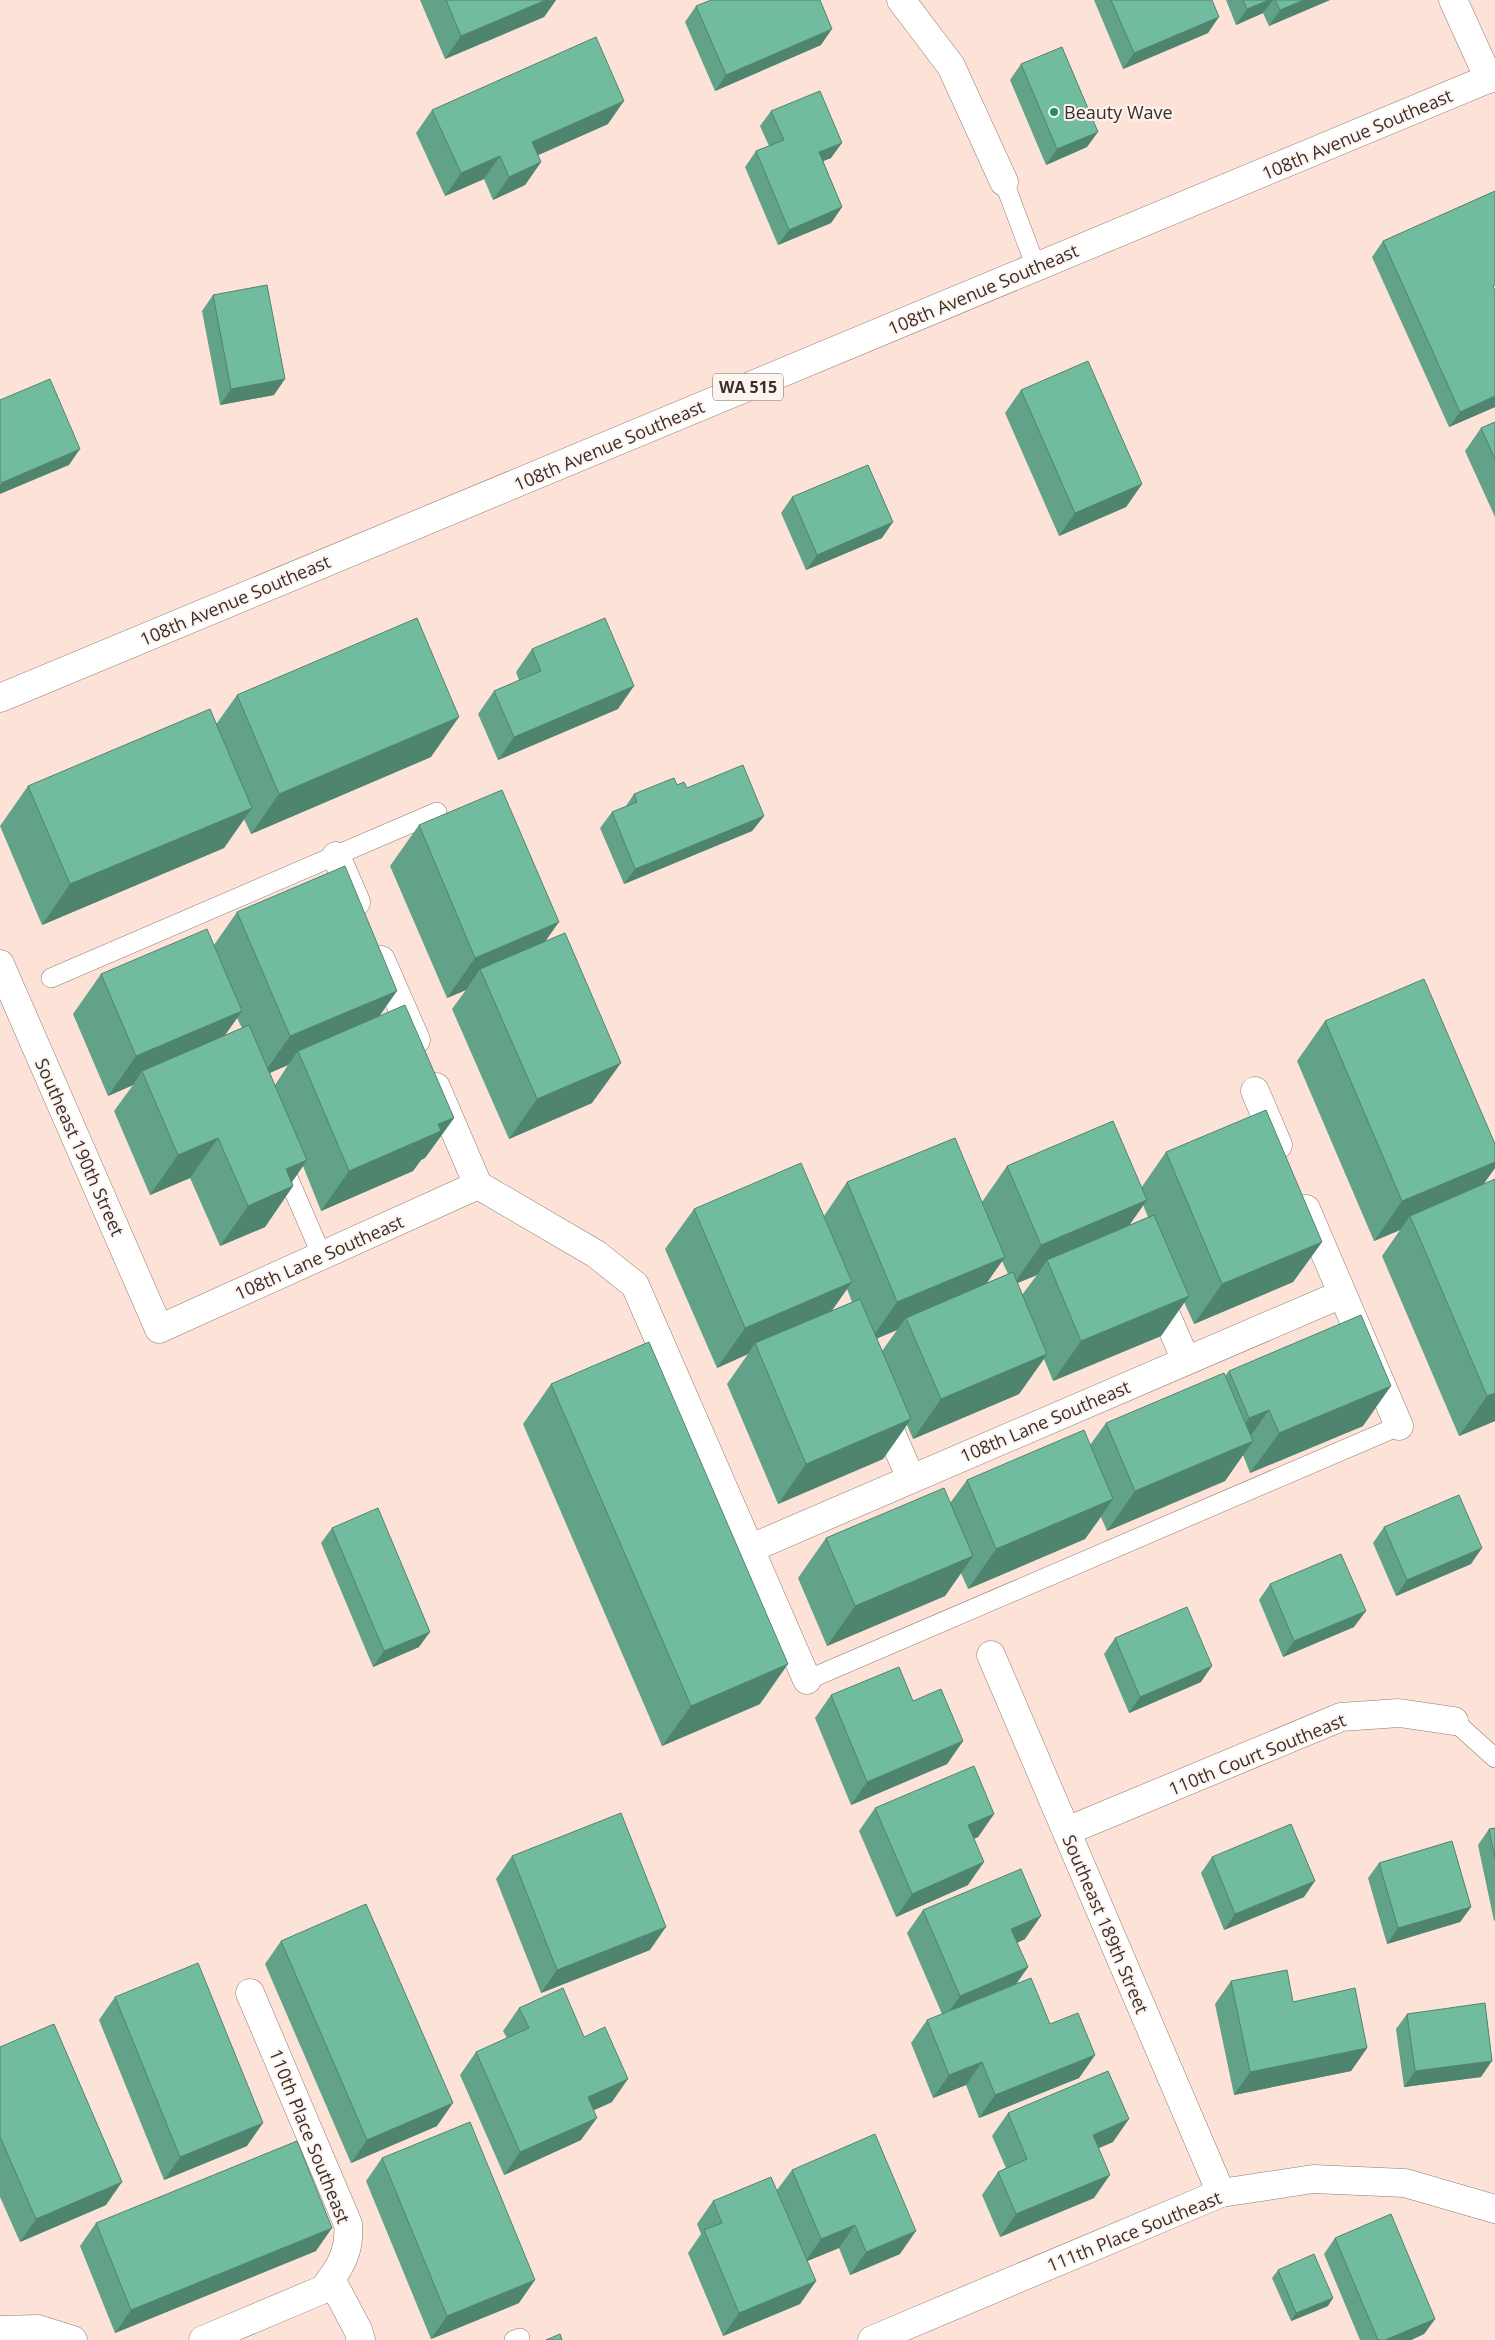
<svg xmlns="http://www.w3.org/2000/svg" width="1495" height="2340" viewBox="0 0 1495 2340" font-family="'Open Sans',sans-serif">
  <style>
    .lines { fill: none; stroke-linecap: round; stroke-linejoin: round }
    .service-casing { stroke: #917a70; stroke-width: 20 }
    .minor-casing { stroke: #917a70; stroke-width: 29 }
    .primary-casing { stroke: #917a70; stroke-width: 29 }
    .service { stroke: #fff; stroke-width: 19 }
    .minor { stroke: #fff; stroke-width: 28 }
    .primary { stroke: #fff; stroke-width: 28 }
    .wall { fill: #61a289; fill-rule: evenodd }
    .shaded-wall { fill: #4f846f }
    .building { fill: #71bc9f; stroke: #4f846f }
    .poi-dot { fill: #228d6c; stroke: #fef4ef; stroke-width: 2 }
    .labels { text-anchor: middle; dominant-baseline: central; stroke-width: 4; stroke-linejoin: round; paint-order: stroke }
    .shield { fill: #fef4ef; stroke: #746a66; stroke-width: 1 }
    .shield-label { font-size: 16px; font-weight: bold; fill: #392f2b }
    .poi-label { font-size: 18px; fill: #392f2b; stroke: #fef4ef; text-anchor: start }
    .street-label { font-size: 18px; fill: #392f2b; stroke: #fef4ef }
  </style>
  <rect width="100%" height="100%" fill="#fde3d7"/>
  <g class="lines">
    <defs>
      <g id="service">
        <polyline points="1004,182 1036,267"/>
        <polyline points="51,978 437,812"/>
        <polyline points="283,1166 322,1256"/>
        <polyline points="807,1680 1399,1426"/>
        <polyline points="1454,1721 1495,1758"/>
        <polyline points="514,2340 520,2338"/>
      </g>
      <g id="minor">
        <polyline points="901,0 951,66 1004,182"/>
        <polyline points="1453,0 1489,79"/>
        <polyline points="336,856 356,902"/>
        <polyline points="381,960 416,1040"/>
        <polyline points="0,964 159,1329 478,1185"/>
        <polyline points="436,1087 478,1185 596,1254 635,1285 807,1680"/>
        <polyline points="1255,1091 1278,1145"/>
        <polyline points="1306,1209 1399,1426"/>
        <polyline points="1155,1289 1186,1361"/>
        <polyline points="880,1407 911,1479"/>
        <polyline points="749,1549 1342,1294"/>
        <polyline points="991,1655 1221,2193"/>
        <polyline points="1067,1831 1341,1717 1399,1713 1454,1721"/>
        <path d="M250,1993L348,2224C350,2246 344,2261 331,2279"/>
        <polyline points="0,2330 38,2329 73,2340"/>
        <polyline points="203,2340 324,2289 331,2279 358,2330 361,2340"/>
        <polyline points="872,2340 1221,2193 1313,2179 1405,2183 1495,2209"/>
      </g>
      <polyline id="primary" points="0,698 1495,76"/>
    </defs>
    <use href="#service" class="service-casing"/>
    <use href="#minor" class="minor-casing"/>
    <use href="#primary" class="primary-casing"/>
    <use href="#service" class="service"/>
    <use href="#minor" class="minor"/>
    <use href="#primary" class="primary"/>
  </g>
  <g class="wall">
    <polygon points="420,0 556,0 544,17 445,59"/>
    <polygon points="1094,0 1212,0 1208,33 1123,69"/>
    <polygon points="1226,0 1330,0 1269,26 1263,13 1236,25"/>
    <polygon points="696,6 821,45 715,91 685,22"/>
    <polygon points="1021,64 1087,147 1046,165 1010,80"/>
    <polygon points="432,110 608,124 538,155 541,162 525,185 493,200 484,179 445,196 416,133"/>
    <polygon points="771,111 831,158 823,161 842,207 831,223 778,245 745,167 756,151 769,146 760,126"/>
    <polygon points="1383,241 1495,407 1449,427 1372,257"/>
    <polygon points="213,295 274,395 220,405 202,311"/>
    <polygon points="1021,390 1142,484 1126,507 1059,536 1005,413"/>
    <polygon points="1495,422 1495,517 1465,451 1481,428"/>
    <polygon points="792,497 882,538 806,570 781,513"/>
    <polygon points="532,649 618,709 498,760 478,714 494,691 519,680 516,672"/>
    <polygon points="237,695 431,757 251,834 244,819 224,848 42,925 0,826 28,786 217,723"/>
    <polygon points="677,785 764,816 752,831 624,884 600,828 612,812 626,806 634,794"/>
    <polygon points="419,825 545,941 592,1103 509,1139 452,1009 466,990 447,998 390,866"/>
    <path d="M237,912L380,1016L454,1118L425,1158L421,1160L413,1171L321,1211L303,1166L292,1182L293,1186L265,1227L220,1246L190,1178L150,1195L114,1111L133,1085L108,1096L73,1014L101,974L214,945ZM237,1018L242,1028L224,1036ZM288,1065L275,1085L270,1073Z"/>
    <polygon points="1325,1021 1495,1144 1495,1168 1483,1184 1495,1421 1459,1436 1382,1256 1400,1230 1374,1241 1297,1061"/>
    <path d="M1166,1152L1322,1242L1293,1282L1194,1324L1184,1302L1161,1336L1053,1381L1044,1359L1019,1394L913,1439L907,1425L883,1459L778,1504L727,1384L748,1354L717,1368L665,1249L694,1209L824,1216L847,1182L982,1202L1007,1166L1141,1188ZM1143,1205L1148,1217L1129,1225ZM1002,1261L1008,1274L986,1283ZM1037,1275L1022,1295L1017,1283ZM847,1289L852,1302L831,1311ZM897,1330L882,1351L877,1338Z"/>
    <polygon points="1229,1371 1363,1426 1250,1473 1243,1455 1225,1481 1107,1531 1101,1517 1085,1539 968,1589 961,1573 945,1596 827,1646 798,1578 826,1538 950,1503 967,1480 1090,1445 1106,1423 1225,1376"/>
    <polygon points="551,1384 760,1704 662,1746 523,1424"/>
    <polygon points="1384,1527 1471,1564 1396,1596 1373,1543"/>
    <polygon points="332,1528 419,1647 373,1667 321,1543"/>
    <polygon points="1270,1584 1354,1627 1283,1657 1259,1600"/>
    <polygon points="1115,1638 1201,1682 1129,1713 1104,1654"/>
    <polygon points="831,1695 913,1701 963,1741 947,1764 851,1805 815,1718"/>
    <polygon points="875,1808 994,1814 978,1837 974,1839 968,1885 896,1917 859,1831"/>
    <polygon points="1495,1828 1495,1920 1494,1921 1478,1845 1489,1829"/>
    <polygon points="512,1856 650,1950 541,1993 496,1879"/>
    <polygon points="1212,1857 1304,1897 1224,1930 1201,1873"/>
    <polygon points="1379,1863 1471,1907 1460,1922 1387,1944 1368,1878"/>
    <polygon points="923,1910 1025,1939 1017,1943 1028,1967 1016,1984 1050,2024 1095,2055 1079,2078 979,2118 966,2085 933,2098 911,2043 927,2020 942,2014 907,1933"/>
    <polygon points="281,1941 437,2126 351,2163 265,1964"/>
    <polygon points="1231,1981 1293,2002 1367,2048 1351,2071 1234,2095 1215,2004"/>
    <polygon points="115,1997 247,2146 164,2180 99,2020"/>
    <polygon points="519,2008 612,2102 594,2110 581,2140 504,2175 460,2075 476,2052 507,2038 503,2031"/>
    <polygon points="1407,2014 1481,2077 1404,2087 1396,2029"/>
    <polygon points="0,2047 106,2205 20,2242 0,2197"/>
    <polygon points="1008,2113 1113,2142 1099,2148 1094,2198 1000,2237 982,2195 998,2172 1006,2168 992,2136"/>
    <polygon points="382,2158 519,2303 431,2339 366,2181"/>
    <polygon points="792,2170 900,2254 850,2275 839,2248 807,2261 816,2281 800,2304 723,2336 688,2253 701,2234 697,2224 713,2201 777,2190"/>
    <polygon points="96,2223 316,2251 115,2333 80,2246"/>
    <polygon points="1335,2238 1435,2319 1424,2334 1411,2340 1360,2340 1324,2254"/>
    <polygon points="1278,2270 1328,2306 1291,2321 1272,2278"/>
  </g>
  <g class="shaded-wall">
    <polygon points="546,0 556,0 544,17 445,59 461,36"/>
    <polygon points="1269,0 1273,0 1263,13 1236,25 1247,9"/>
    <polygon points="1304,0 1330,0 1269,26 1280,10"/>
    <polygon points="1219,17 1208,33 1123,69 1134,53"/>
    <polygon points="832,29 821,45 715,91 726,75"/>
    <polygon points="624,101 608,124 516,165 532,142"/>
    <polygon points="1098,132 1087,147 1046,165 1057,149"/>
    <polygon points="842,143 831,158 808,167 819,152"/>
    <polygon points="500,156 484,179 445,196 461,173"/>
    <polygon points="541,162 525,185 493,200 509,177"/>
    <polygon points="842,207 831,223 778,245 789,230"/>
    <polygon points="285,379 274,395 220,405 231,389"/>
    <polygon points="1495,396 1495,407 1449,427 1460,412"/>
    <polygon points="80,449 69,465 0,494 0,484 1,483"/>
    <polygon points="1142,484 1126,507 1059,536 1075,513"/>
    <polygon points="893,522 882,538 806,570 817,555"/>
    <polygon points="634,686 618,709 498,760 514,737"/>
    <polygon points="459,717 431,757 251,834 279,794"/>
    <polygon points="252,808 224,848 42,925 70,884"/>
    <polygon points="764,816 752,831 624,884 635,869"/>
    <polygon points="559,922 530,963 480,969 466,990 447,998 475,958"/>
    <polygon points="397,991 369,1031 298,1051 288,1065 262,1076 290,1036"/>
    <polygon points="242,1011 214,1051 142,1071 133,1085 108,1096 136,1056"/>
    <polygon points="621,1063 592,1103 509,1139 537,1099"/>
    <polygon points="454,1118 425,1158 421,1160 413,1171 321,1211 349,1171 438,1124"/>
    <polygon points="218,1138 190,1178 150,1195 178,1155"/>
    <polygon points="307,1160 287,1189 293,1186 265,1227 220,1246 248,1206 286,1169"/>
    <polygon points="1495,1162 1495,1168 1473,1199 1410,1216 1400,1230 1374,1241 1402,1201"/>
    <polygon points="1147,1200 1119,1240 1047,1260 1037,1275 1013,1285 1041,1245"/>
    <polygon points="1322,1242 1293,1282 1194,1324 1222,1284"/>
    <polygon points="1005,1257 977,1297 906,1318 897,1330 869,1342 897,1302"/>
    <polygon points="852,1282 824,1322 755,1343 748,1354 717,1368 745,1328"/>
    <polygon points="1189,1296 1161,1336 1053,1381 1081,1341"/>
    <polygon points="1047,1354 1019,1394 913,1439 941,1399"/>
    <polygon points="1391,1386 1363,1426 1250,1473 1279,1433"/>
    <polygon points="1495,1393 1495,1421 1459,1436 1487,1396"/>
    <polygon points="1269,1410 1244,1445 1253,1441 1225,1481 1107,1531 1135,1491 1225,1453 1249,1418"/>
    <polygon points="911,1419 883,1459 778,1504 806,1464"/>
    <polygon points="1113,1499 1085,1539 968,1589 996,1549"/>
    <polygon points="1482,1548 1471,1564 1396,1596 1407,1580"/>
    <polygon points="973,1556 945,1596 827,1646 855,1606"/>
    <polygon points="1366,1611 1354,1627 1283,1657 1294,1641"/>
    <polygon points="430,1632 419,1647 373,1667 384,1651"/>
    <polygon points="788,1664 760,1704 662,1746 691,1706"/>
    <polygon points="1212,1666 1201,1682 1129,1713 1140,1697"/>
    <polygon points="963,1741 947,1764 851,1805 867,1782"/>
    <polygon points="994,1814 978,1837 952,1848 968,1825"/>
    <polygon points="984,1862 968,1885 896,1917 912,1894"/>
    <polygon points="1315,1881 1304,1897 1224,1930 1235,1914"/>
    <polygon points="1471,1907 1460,1922 1387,1944 1398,1928"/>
    <polygon points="1041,1916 1025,1939 995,1952 1011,1929"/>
    <polygon points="666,1927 650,1950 541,1993 557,1970"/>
    <polygon points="1028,1967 1012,1990 944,2019 960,1996"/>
    <polygon points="1367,2048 1351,2071 1234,2095 1250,2072"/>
    <polygon points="1095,2055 1079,2078 979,2118 995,2095"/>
    <polygon points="1492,2061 1481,2077 1404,2087 1415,2071"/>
    <polygon points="982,2062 966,2085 933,2098 949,2075"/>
    <polygon points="628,2079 612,2102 572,2120 588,2097"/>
    <polygon points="453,2103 437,2126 351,2163 367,2140"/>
    <polygon points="597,2118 581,2140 504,2175 520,2152"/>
    <polygon points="1129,2119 1113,2142 1077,2157 1093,2135"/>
    <polygon points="263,2123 247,2146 164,2180 180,2157"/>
    <polygon points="1110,2175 1094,2198 1000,2237 1016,2214"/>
    <polygon points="122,2182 106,2205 20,2242 36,2219"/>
    <polygon points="855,2225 839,2248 805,2262 821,2239"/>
    <polygon points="332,2228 316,2251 115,2333 131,2310"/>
    <polygon points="916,2231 900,2254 850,2275 866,2252"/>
    <polygon points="535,2280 519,2303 431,2339 447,2316"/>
    <polygon points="816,2281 800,2304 723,2336 739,2313"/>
    <polygon points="1333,2298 1328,2306 1291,2321 1296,2313"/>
    <polygon points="1435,2319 1424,2334 1411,2340 1385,2340"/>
  </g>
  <g class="building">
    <polygon points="446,0 546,0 461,36"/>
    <polygon points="711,0 820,0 832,29 726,75 696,6"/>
    <polygon points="1111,0 1212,0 1219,17 1134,53"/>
    <polygon points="1243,0 1269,0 1247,9"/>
    <polygon points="1275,0 1304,0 1280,10"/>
    <polygon points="596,37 624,101 532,142 541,162 509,177 500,156 461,173 432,110"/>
    <polygon points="1062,47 1098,132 1057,149 1021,64"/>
    <polygon points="820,91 842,143 819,152 842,207 789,230 756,151 784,140 771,111"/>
    <polygon points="1495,191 1495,285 1493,286 1495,291 1495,396 1460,412 1383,241"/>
    <polygon points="267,285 285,379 231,389 213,295"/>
    <polygon points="1088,361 1142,484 1075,513 1021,390"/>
    <polygon points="50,379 80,449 1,483 0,481 0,400"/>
    <polygon points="1495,422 1495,459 1481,428"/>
    <polygon points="868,465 893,522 817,555 792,497"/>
    <polygon points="417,618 459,717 279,794 237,695"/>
    <polygon points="605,618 634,686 514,737 494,691 541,671 532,649"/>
    <polygon points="210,709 252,808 70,884 28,786"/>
    <polygon points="743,765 764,816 635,869 612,812 637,802 634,794 674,778 677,785 684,782 687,788"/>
    <polygon points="502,790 559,922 475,958 419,825"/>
    <polygon points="345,866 397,991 290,1036 237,912"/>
    <polygon points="207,929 242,1011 136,1056 101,974"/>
    <polygon points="565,933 621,1063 537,1099 480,969"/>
    <polygon points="1424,979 1495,1144 1495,1162 1402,1201 1325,1021"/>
    <polygon points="405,1005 454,1118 438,1124 441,1131 349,1171 298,1051"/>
    <polygon points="249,1025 307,1160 286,1169 293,1186 248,1206 218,1138 178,1155 142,1071"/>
    <polygon points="1266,1110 1322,1242 1222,1284 1166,1152"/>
    <polygon points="1113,1121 1147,1200 1041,1245 1007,1166"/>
    <polygon points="955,1138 1005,1257 897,1302 847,1182"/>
    <polygon points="801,1163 852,1282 745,1328 694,1209"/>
    <polygon points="1495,1179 1495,1393 1487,1396 1410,1216"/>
    <polygon points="1154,1215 1189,1296 1081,1341 1047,1260"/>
    <polygon points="1013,1272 1047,1354 941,1399 906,1318"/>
    <polygon points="860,1299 911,1419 806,1464 755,1343"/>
    <polygon points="1361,1315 1391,1386 1279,1433 1269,1410 1249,1418 1229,1371"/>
    <polygon points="649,1342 788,1664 691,1706 551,1384"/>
    <polygon points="1224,1373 1253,1441 1135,1491 1106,1423"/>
    <polygon points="1084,1430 1113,1499 996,1549 967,1480"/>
    <polygon points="944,1488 973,1556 855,1606 826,1538"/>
    <polygon points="1459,1495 1482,1548 1407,1580 1384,1527"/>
    <polygon points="378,1508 430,1632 384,1651 332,1528"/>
    <polygon points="1341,1554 1366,1611 1294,1641 1270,1584"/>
    <polygon points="1187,1607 1212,1666 1140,1697 1115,1638"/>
    <polygon points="899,1667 913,1701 941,1689 963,1741 867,1782 831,1695"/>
    <polygon points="974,1766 994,1814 968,1825 984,1862 912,1894 875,1808"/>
    <polygon points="621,1813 666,1927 557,1970 512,1856"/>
    <polygon points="1291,1824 1315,1881 1235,1914 1212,1857"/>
    <polygon points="1495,1828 1495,1858 1489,1829"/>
    <polygon points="1452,1841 1471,1907 1398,1928 1379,1863"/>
    <polygon points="1021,1869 1041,1916 1011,1929 1028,1967 960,1996 923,1910"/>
    <polygon points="366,1904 453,2103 367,2140 281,1941"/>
    <polygon points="198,1963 263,2123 180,2157 115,1997"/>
    <polygon points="1287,1970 1293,2002 1355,1988 1367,2048 1250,2072 1231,1981"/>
    <polygon points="1031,1978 1050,2024 1078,2013 1095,2055 995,2095 982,2062 949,2075 927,2020"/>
    <polygon points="563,1988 584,2037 605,2027 628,2079 588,2097 597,2118 520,2152 476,2052 529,2028 519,2008"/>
    <polygon points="1485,2003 1492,2061 1415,2071 1407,2014"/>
    <polygon points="54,2024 122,2182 36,2219 0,2137 0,2047"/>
    <polygon points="1108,2071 1129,2119 1093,2135 1110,2175 1016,2214 998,2172 1027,2159 1008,2113"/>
    <polygon points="470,2122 535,2280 447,2316 382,2158"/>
    <polygon points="875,2134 916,2231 866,2252 855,2225 821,2239 792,2170"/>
    <polygon points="297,2141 332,2228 131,2310 96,2223"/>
    <polygon points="771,2177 816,2281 739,2313 704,2230 722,2223 713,2201"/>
    <polygon points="1391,2214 1435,2319 1385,2340 1378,2340 1335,2238"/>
    <polygon points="1314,2254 1333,2298 1296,2313 1278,2270"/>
    <polygon points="560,2334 562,2340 546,2340"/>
  </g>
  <circle class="poi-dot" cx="1054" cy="112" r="5"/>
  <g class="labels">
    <rect class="shield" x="713" y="373.5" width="70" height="27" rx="4"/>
    <g class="shield-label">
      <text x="748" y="387">WA 515</text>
    </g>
    <g class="poi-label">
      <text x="1064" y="112">Beauty Wave</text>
    </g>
    <g class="street-label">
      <text transform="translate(1357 134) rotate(-23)">108th Avenue Southeast</text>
      <text transform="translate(983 289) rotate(-23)">108th Avenue Southeast</text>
      <text transform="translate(609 445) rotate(-23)">108th Avenue Southeast</text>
      <text transform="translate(235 600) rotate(-23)">108th Avenue Southeast</text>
      <text transform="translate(80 1147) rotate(66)">Southeast 190th Street</text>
      <text transform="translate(319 1257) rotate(-24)">108th Lane Southeast</text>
      <text transform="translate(1045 1421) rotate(-23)">108th Lane Southeast</text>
      <text transform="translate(1257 1754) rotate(-22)">110th Court Southeast</text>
      <text transform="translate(1106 1924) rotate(67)">Southeast 189th Street</text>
      <text transform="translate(310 2136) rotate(68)">110th Place Southeast</text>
      <text transform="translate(1134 2231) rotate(-22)">111th Place Southeast</text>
    </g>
  </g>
</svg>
